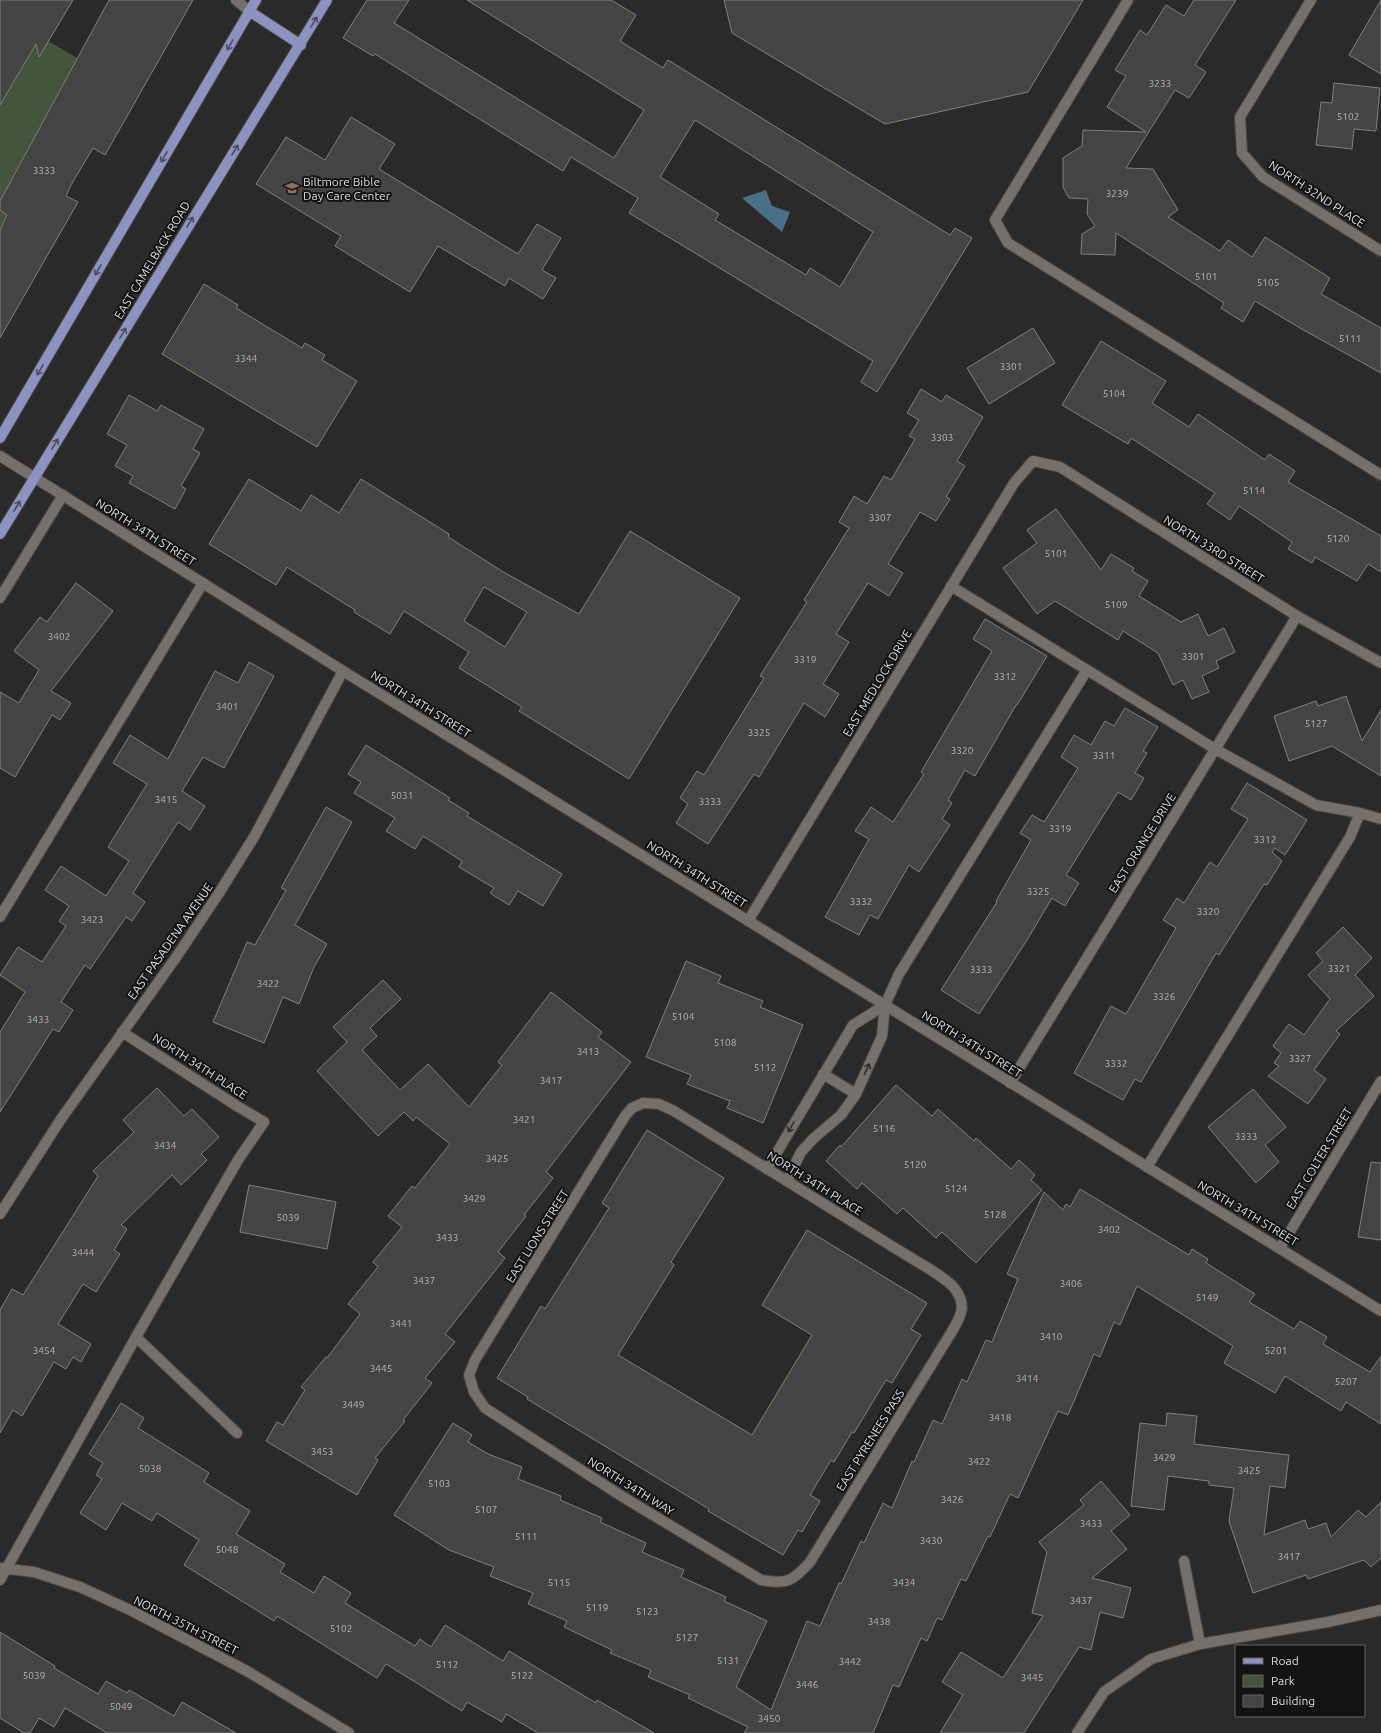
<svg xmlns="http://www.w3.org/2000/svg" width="1381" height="1733" viewBox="0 0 1381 1733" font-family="Ubuntu,sans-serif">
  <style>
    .green { fill: #44553e }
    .water { fill: #487087 }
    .building { fill: #464442; stroke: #82807e; fill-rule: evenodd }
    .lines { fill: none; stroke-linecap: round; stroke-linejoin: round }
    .service-casing { stroke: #4a4846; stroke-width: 12 }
    .minor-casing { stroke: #4a4846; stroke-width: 12 }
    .primary-casing { stroke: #4a4846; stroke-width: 12 }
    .service { stroke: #73706e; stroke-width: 10 }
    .minor { stroke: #73706e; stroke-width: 10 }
    .primary { stroke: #8c93c1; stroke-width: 10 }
    .oneway { stroke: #4a4d61 }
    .oneway2 { stroke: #302f2e }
    .labels { text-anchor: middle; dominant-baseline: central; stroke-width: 4; stroke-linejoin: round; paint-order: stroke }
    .number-label { font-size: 10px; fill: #b9b7b6 }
    .poi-label { font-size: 12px; fill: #dfdddc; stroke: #141312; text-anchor: start }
    .street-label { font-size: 12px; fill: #dfdddc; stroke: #141312 }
  </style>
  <rect width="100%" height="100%" fill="#2c2a29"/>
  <g class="green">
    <polygon points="48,41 93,67 63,84 0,201 0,105 36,44 39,56"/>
    <polygon points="0,210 7,215 0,230"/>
  </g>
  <polygon class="water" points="766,190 772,206 790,212 782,232 742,198"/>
  <g class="building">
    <polygon points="0,0 73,0 39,57 36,44 0,105"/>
    <polygon points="109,0 193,0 105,155 93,148 71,185 66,196 78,202 0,338 0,230 7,215 0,210 0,201"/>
    <path d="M367,0H409L394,23L614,158L644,110L467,0H611L636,15L620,41L663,68L668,60L950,235L955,228L972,238L877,392L861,382L873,361L629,213L638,198L571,157L563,171L375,54L373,56L343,38ZM695,120L873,232L840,287L810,268L806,275L715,220L719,214L660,177Z"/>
    <polygon points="724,0 1083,0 1028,92 885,124 732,33"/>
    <polygon points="1194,0 1236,0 1195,65 1206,72 1189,98 1175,90 1126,168 1153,169 1178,210 1168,217 1220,251 1228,240 1252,257 1265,237 1330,278 1321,294 1381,328 1381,373 1300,328 1255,301 1243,322 1221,308 1224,303 1116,233 1115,255 1081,254 1082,234 1095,226 1087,214 1088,199 1069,198 1063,187 1063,158 1082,146 1083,130 1146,132 1107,107 1126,76 1115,70 1140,30 1147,35 1166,5 1184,16"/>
    <polygon points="1381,0 1381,74 1349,55"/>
    <polygon points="1334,83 1380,88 1376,131 1354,129 1352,149 1316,145 1321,102 1332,103"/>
    <polygon points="351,117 395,144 379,169 518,254 537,224 561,238 542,270 556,278 543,299 509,278 505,286 438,246 410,292 335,246 341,236 256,184 286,137 325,160"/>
    <polygon points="204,284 238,305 236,308 302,348 305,343 325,355 322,360 357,381 317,447 162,354"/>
    <polygon points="1033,328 1055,363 989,404 967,368"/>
    <polygon points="1101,341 1166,381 1152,403 1189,427 1198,414 1265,460 1269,454 1295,471 1288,482 1381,536 1381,572 1368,564 1357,581 1315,557 1312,563 1288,549 1292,542 1239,506 1230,520 1207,504 1215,493 1131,438 1128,444 1062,405"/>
    <polygon points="921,389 942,402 946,395 983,417 957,461 965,466 946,497 950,499 936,521 920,512 888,564 903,573 889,596 868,583 836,634 849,642 823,684 839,694 825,717 804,703 759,777 754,774 708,844 676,823 688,804 680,798 697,771 704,775 764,678 760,676 807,602 804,600 849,528 839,522 854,496 867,504 884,476 891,480 915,439 909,436 919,420 907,413"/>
    <polygon points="129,395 157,411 161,405 204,429 193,449 200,453 181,486 186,489 175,509 129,483 133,476 115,466 127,445 107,434"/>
    <path d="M249,479L301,511L311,495L339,513L361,479L449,534L448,537L505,573L579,614L630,531L740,598L629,779L519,711L522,707L459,668L469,652L404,611L390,634L354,612L355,610L287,567L276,585L209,544ZM484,587L527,612L505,647L464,621Z"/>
    <polygon points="1056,509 1101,570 1111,554 1134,568 1132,571 1148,581 1139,596 1181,622 1198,614 1208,636 1224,628 1235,652 1216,661 1219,668 1202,676 1209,692 1192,699 1183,680 1173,685 1158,653 1123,631 1118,640 1055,601 1037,614 1003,568 1037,543 1027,530"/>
    <polygon points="76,583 113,611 51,691 71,703 60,720 52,715 15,777 0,768 0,692 19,703 39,670 14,651 40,617 47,622"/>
    <polygon points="985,619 1047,656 1017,705 1016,705 975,776 965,770 948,800 952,803 942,819 950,825 919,872 909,865 878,919 870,915 859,935 825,917 869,839 855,831 871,807 893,822 924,774 921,772 992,651 973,639"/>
    <polygon points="249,662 274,676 224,768 203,757 182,791 205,806 190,830 178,822 133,893 145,902 132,921 126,917 90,969 85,965 61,1002 73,1010 59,1032 53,1029 0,1112 0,1032 25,992 0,975 18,947 42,962 66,926 59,921 69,906 45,890 61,866 106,896 129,861 108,847 147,784 113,763 130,735 168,759 215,671 238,683"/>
    <polygon points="1346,696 1362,741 1381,710 1381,776 1332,746 1289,761 1274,716 1316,701 1318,706"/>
    <polygon points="1125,708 1158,727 1143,751 1147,753 1135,773 1144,778 1131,800 1118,792 1066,875 1079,883 1065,906 1052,898 1027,940 979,1014 941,990 997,902 996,901 1031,840 1020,833 1032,815 1044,822 1078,768 1061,757 1074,735 1091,745 1105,721 1114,726"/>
    <polygon points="366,745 450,798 448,800 469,813 467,816 562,874 543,906 518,891 509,905 490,893 494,888 459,867 462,861 423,836 415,849 386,831 395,818 354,793 361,782 348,774"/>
    <polygon points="1247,783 1307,820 1285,855 1275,848 1272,852 1282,861 1267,885 1264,884 1219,955 1216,953 1141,1082 1135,1079 1123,1100 1074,1073 1111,1006 1126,1014 1176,928 1163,920 1177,898 1184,903 1210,862 1217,867 1248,819 1231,809"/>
    <polygon points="326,807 352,822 295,925 327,944 314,967 299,1004 283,997 264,1043 213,1022 247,942 255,945 286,890 281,888"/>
    <polygon points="1343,927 1372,958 1355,975 1374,996 1336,1031 1340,1034 1314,1070 1326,1079 1308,1104 1268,1076 1279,1066 1274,1063 1281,1053 1273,1046 1289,1024 1304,1035 1330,999 1308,975 1323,961 1316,953"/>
    <polygon points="686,961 721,976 718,983 763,1001 760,1007 803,1025 763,1123 727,1108 730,1101 687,1084 691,1075 646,1057"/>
    <polygon points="383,980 401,999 370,1028 377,1036 362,1050 400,1090 428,1064 469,1107 502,1065 498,1062 551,992 602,1032 598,1037 631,1062 546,1172 553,1178 524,1215 526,1216 498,1252 505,1258 445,1334 455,1342 425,1378 432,1383 403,1420 405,1421 375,1458 378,1460 357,1495 266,1441 277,1422 283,1425 305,1390 301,1387 326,1357 327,1358 360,1314 348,1304 378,1267 373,1262 402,1227 388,1216 412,1186 415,1188 450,1144 416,1117 413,1121 404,1112 378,1136 317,1071 347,1042 333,1027"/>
    <polygon points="896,1085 932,1116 938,1109 974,1141 976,1138 1011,1169 1019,1160 1035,1175 1031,1180 1042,1190 976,1263 942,1232 936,1238 903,1208 897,1214 862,1183 857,1189 826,1161 840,1145 841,1147"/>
    <polygon points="157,1088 184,1116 192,1109 219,1137 201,1154 207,1160 181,1185 172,1175 121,1225 127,1229 114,1250 120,1254 96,1292 83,1284 58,1324 91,1344 81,1362 73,1357 66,1369 54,1362 22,1416 13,1410 0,1433 0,1310 12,1289 23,1295 98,1176 93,1171 134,1132 123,1120"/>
    <polygon points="1253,1089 1286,1127 1265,1145 1279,1162 1256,1183 1208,1127"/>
    <polygon points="647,1130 724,1178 671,1262 674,1265 618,1355 752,1435 812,1335 762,1305 807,1230 927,1303 911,1329 921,1335 892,1383 886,1380 854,1433 852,1432 834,1462 831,1460 810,1495 820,1501 802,1532 798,1530 783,1555 708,1511 709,1509 527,1399 528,1397 497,1378 541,1306 545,1309 609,1208 602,1203"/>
    <polygon points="1371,1162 1381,1163 1381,1240 1358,1237"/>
    <polygon points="249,1185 336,1202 327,1249 240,1232"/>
    <polygon points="1080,1189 1189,1255 1192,1249 1208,1259 1206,1263 1255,1294 1249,1302 1294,1329 1300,1321 1327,1337 1323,1344 1370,1372 1381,1356 1381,1424 1346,1402 1341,1411 1285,1376 1275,1393 1224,1363 1233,1346 1137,1286 1120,1325 1114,1322 1100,1357 1094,1354 1068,1415 1058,1411 1018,1498 1010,1494 990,1537 988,1536 966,1581 961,1579 942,1620 937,1618 927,1641 921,1638 899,1687 893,1685 873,1733 744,1733 748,1727 688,1698 690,1695 648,1677 651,1670 610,1653 612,1650 564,1627 567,1621 528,1604 533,1593 490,1576 494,1567 449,1550 394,1515 453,1423 472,1435 468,1442 488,1454 522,1467 518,1479 561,1496 560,1500 602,1518 600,1522 646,1543 642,1552 684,1570 681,1577 726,1597 724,1601 767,1621 736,1687 771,1710 807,1621 820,1626 839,1583 841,1584 861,1541 864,1543 883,1503 892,1508 912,1461 914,1462 933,1420 942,1424 962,1379 967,1382 986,1340 992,1342 1018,1279 1007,1274 1044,1192 1063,1210 1066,1204 1070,1207"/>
    <polygon points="121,1403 144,1418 138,1428 209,1473 204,1482 250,1511 236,1534 285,1564 280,1572 314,1593 324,1576 351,1593 345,1603 415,1646 420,1639 431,1647 445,1625 503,1661 509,1651 596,1703 597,1700 654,1733 538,1733 506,1714 502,1722 467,1702 462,1711 386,1664 377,1678 277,1616 274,1621 184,1565 199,1540 157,1513 152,1521 122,1503 106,1530 80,1513 102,1479 96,1475 103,1463 89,1454"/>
    <polygon points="1167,1413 1197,1416 1194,1444 1289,1455 1285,1488 1270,1486 1264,1535 1305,1520 1308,1529 1326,1523 1331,1537 1358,1510 1366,1517 1381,1502 1381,1558 1371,1567 1364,1560 1308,1579 1306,1575 1253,1593 1229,1521 1234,1488 1209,1485 1209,1481 1168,1476 1164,1510 1131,1506 1140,1423 1166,1426"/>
    <polygon points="1101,1481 1130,1515 1111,1531 1127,1549 1092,1578 1131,1588 1123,1618 1100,1612 1091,1650 1079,1647 1024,1733 940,1733 963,1695 942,1682 961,1652 1003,1678 1043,1616 1032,1613 1047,1552 1039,1542 1084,1505 1080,1500"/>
    <polygon points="0,1632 55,1666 54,1668 98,1694 106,1681 127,1693 129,1690 174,1716 182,1702 236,1733 107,1733 65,1708 54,1727 39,1718 30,1733 24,1733 0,1718"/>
  </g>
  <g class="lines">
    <defs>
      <g id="service">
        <polyline points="236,0 249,11"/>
        <polyline points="1128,0 995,220 1008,243 1381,475"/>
        <polyline points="951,586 1215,749 1316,805 1360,813 1381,819"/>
        <polyline points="0,917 203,583"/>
        <polyline points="885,1005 899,974 1087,670"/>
        <polyline points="1147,1167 1350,837 1360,813"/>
        <polyline points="136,1337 237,1433"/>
        <polyline points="0,1580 136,1337 238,1160 264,1122"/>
      </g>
      <g id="minor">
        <polyline points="1311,0 1240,117 1242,153 1263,177 1381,251"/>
        <polyline points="0,456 343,671 1381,1311"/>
        <polyline points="0,598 63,495"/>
        <polyline points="748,921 1014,483 1033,461 1060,467 1297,616 1381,663"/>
        <polyline points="122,1032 237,1106 264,1122"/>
        <polyline points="823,1074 856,1094"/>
        <polyline points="1010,1083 1297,616"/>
        <path d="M643,1103L659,1104L674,1111C746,1156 818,1200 890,1245C905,1255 947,1277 955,1289C968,1307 960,1317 951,1333L810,1562C793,1581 787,1585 761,1580L623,1497L485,1408L474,1392L469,1375L475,1360L625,1116L632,1108Z"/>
        <polyline points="767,1169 853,1025 885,1005"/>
        <polyline points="787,1181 801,1152 814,1138 841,1115 856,1094 882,1036 885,1005"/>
        <polyline points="0,1214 61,1119 177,956 219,893 254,837 343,671"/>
        <polyline points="1280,1248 1381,1081"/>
        <polyline points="1184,1561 1200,1644"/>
        <polyline points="0,1568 34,1572 80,1587 130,1610 247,1671 349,1733"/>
        <polyline points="1077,1733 1104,1692 1151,1659 1200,1644 1328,1622 1381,1610"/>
      </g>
      <g id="primary">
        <polyline points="249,11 301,45"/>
        <polyline points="0,438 256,0"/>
        <polyline points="0,534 327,0"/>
      </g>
    </defs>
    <use href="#service" class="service-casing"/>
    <use href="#minor" class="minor-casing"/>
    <use href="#primary" class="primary-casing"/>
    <use href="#service" class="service"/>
    <use href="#minor" class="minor"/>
    <use href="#primary" class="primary"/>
  </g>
  <defs><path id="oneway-shaft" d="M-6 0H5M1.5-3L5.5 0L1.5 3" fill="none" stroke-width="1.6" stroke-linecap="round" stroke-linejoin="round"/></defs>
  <g class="oneway">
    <use href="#oneway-shaft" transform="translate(314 22) rotate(-59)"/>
    <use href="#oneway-shaft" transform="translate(230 45) rotate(120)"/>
    <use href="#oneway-shaft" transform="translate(235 150) rotate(-58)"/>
    <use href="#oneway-shaft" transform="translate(164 157) rotate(120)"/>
    <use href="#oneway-shaft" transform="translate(190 222) rotate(-59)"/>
    <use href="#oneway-shaft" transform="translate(98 270) rotate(120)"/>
    <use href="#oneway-shaft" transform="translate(123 333) rotate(-59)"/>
    <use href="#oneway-shaft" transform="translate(40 370) rotate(120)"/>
    <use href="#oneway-shaft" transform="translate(55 444) rotate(-58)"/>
    <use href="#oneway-shaft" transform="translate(17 506) rotate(-59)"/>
  </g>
  <g class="oneway2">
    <use href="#oneway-shaft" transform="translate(867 1069) rotate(-65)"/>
    <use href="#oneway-shaft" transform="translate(791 1127) rotate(120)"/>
  </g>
  <defs>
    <symbol id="school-bare" viewBox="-9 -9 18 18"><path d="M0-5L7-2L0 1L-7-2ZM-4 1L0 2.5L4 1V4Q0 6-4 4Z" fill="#8d6e63" stroke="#141312" stroke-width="2.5" paint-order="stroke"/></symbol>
  </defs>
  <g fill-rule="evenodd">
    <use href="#school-bare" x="282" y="178" width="20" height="20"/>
  </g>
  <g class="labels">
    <g class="number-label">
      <text x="1160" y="83">3233</text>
      <text x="1348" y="116">5102</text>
      <text x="44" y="170">3333</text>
      <text x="1117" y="193">3239</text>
      <text x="1206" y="276">5101</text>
      <text x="1268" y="282">5105</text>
      <text x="1350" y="338">5111</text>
      <text x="246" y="358">3344</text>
      <text x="1011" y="366">3301</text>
      <text x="1114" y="393">5104</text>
      <text x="942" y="437">3303</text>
      <text x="1254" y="490">5114</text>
      <text x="880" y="517">3307</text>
      <text x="1338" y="538">5120</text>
      <text x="1056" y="553">5101</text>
      <text x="1116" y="604">5109</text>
      <text x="59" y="636">3402</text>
      <text x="1193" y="656">3301</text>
      <text x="805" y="659">3319</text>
      <text x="1005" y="676">3312</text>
      <text x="227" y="706">3401</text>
      <text x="1316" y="723">5127</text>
      <text x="759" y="732">3325</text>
      <text x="962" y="750">3320</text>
      <text x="1104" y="755">3311</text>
      <text x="402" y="795">5031</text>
      <text x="166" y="799">3415</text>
      <text x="710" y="801">3333</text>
      <text x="1060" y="828">3319</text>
      <text x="1265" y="839">3312</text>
      <text x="1038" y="891">3325</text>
      <text x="861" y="901">3332</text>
      <text x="1208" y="911">3320</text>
      <text x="92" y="919">3423</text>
      <text x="1339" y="968">3321</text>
      <text x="981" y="969">3333</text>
      <text x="268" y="983">3422</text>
      <text x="1164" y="996">3326</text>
      <text x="683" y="1016">5104</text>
      <text x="38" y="1019">3433</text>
      <text x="725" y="1042">5108</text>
      <text x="588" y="1051">3413</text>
      <text x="1300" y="1058">3327</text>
      <text x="1116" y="1063">3332</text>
      <text x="765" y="1067">5112</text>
      <text x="551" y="1080">3417</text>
      <text x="524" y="1119">3421</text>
      <text x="884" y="1128">5116</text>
      <text x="1246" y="1136">3333</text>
      <text x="165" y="1145">3434</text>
      <text x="497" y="1158">3425</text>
      <text x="915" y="1164">5120</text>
      <text x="956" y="1188">5124</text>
      <text x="474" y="1198">3429</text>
      <text x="995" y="1214">5128</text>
      <text x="288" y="1217">5039</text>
      <text x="1109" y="1229">3402</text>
      <text x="447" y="1237">3433</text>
      <text x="83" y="1252">3444</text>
      <text x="424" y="1280">3437</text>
      <text x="1071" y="1283">3406</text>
      <text x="1207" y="1297">5149</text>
      <text x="401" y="1323">3441</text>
      <text x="1051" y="1336">3410</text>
      <text x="44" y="1350">3454</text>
      <text x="1276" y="1350">5201</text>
      <text x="381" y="1368">3445</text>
      <text x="1027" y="1378">3414</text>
      <text x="1346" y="1381">5207</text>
      <text x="353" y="1404">3449</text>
      <text x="1000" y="1417">3418</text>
      <text x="322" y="1451">3453</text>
      <text x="1164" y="1457">3429</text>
      <text x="979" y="1461">3422</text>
      <text x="150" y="1468">5038</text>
      <text x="1249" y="1470">3425</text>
      <text x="439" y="1483">5103</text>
      <text x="952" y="1499">3426</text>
      <text x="486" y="1509">5107</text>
      <text x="1091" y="1523">3433</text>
      <text x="526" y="1536">5111</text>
      <text x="931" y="1540">3430</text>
      <text x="227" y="1549">5048</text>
      <text x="1289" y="1556">3417</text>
      <text x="559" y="1582">5115</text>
      <text x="904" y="1582">3434</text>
      <text x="1081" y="1600">3437</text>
      <text x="597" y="1607">5119</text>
      <text x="647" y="1611">5123</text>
      <text x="879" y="1621">3438</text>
      <text x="341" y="1628">5102</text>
      <text x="687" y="1637">5127</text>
      <text x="728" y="1660">5131</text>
      <text x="850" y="1661">3442</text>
      <text x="447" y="1664">5112</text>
      <text x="34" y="1675">5039</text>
      <text x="522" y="1675">5122</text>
      <text x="1032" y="1677">3445</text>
      <text x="807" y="1684">3446</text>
      <text x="121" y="1706">5049</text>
      <text x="769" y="1718">3450</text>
    </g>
    <g class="poi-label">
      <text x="303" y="181">Biltmore Bible<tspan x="303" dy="14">Day Care Center</tspan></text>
    </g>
    <g class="street-label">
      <text transform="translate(1317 194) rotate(33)">NORTH 32ND PLACE</text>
      <text transform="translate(152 260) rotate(-59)">EAST CAMELBACK ROAD</text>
      <text transform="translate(146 532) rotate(32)">NORTH 34TH STREET</text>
      <text transform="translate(1214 549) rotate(32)">NORTH 33RD STREET</text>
      <text transform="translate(877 683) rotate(-59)">EAST MEDLOCK DRIVE</text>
      <text transform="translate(421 704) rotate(32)">NORTH 34TH STREET</text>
      <text transform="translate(1142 843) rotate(-58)">EAST ORANGE DRIVE</text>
      <text transform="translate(697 874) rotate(32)">NORTH 34TH STREET</text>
      <text transform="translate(170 941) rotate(-55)">EAST PASADENA AVENUE</text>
      <text transform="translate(972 1044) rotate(32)">NORTH 34TH STREET</text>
      <text transform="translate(200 1066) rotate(33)">NORTH 34TH PLACE</text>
      <text transform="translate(1319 1158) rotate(-59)">EAST COLTER STREET</text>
      <text transform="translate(815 1183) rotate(32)">NORTH 34TH PLACE</text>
      <text transform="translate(1248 1213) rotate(31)">NORTH 34TH STREET</text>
      <text transform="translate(537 1236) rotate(-58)">EAST LIONS STREET</text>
      <text transform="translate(870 1440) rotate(-58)">EAST PYRENEES PASS</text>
      <text transform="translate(631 1486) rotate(32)">NORTH 34TH WAY</text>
      <text transform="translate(186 1625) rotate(27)">NORTH 35TH STREET</text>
    </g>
  </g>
  <rect x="1235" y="1645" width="130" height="72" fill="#141312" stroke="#656463"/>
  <rect x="1243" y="1658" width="20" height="6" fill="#8c93c1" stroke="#656463"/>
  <text x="1271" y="1665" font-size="12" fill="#dfdddc">Road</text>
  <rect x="1243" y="1675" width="20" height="12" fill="#44553e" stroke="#656463"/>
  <text x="1271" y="1685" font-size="12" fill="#dfdddc">Park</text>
  <rect x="1243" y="1695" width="20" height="12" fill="#464442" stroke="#656463"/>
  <text x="1271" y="1705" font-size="12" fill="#dfdddc">Building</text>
</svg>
